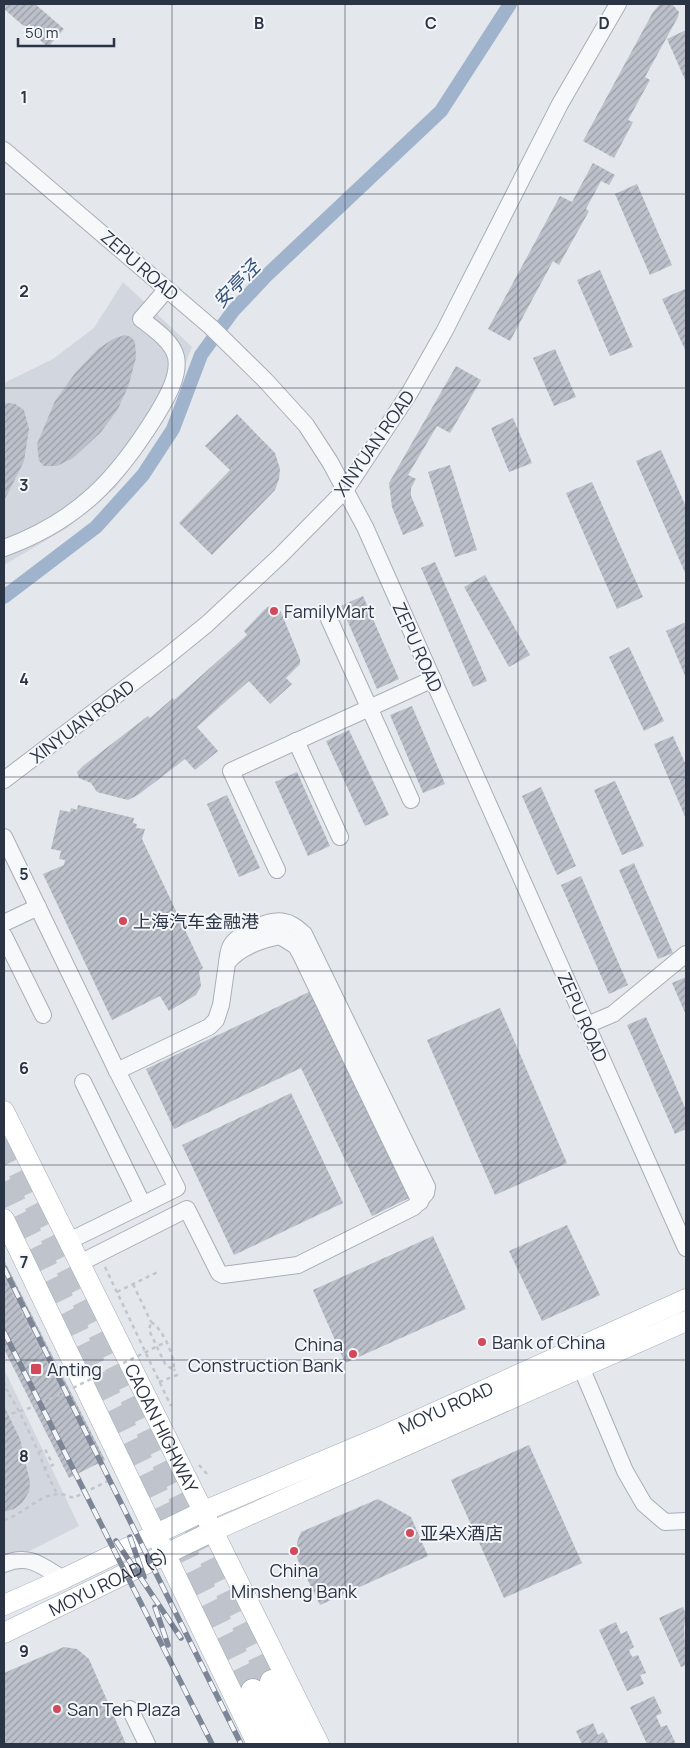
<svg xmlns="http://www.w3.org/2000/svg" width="690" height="1748" viewBox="0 0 690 1748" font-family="Manrope,'Noto Sans SC',sans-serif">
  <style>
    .built { fill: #d2d6de }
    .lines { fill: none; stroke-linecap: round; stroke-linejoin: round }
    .canal { stroke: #9fb4cc; stroke-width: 14 }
    .building { fill: url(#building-hatch) }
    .highway-tunnel { stroke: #bfc3cb; stroke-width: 24; stroke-dasharray: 24 12; stroke-linecap: butt }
    .minor-casing { stroke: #a9aeb7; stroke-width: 18 }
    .major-casing { stroke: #a3abb8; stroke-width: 21 }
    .highway-casing { stroke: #8b94a3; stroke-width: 25 }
    .path { stroke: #c2c5cb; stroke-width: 2.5; stroke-dasharray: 4 4; stroke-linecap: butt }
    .minor { stroke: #f7f8fa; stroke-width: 16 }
    .major { stroke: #fff; stroke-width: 20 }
    .highway { stroke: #fff; stroke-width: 24 }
    .rail-casing { stroke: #7d8696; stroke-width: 5.5 }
    .rail { stroke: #f4f6f9; stroke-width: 4; stroke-dasharray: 11; stroke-linecap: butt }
    .path-bridge { stroke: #c2c5cb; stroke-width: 2.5; stroke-dasharray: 4 4; stroke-linecap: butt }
    .grid { fill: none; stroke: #2b3445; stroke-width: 1; stroke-opacity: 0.55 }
    .poi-dot { fill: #d1495b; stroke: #f4f6f9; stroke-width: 2 }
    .labels { text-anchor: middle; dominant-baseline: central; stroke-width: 4; stroke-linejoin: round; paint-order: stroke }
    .street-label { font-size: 18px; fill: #2b3445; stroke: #f4f6f9 }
    .poi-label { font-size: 18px; fill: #2b3445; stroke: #f4f6f9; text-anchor: start }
    .water-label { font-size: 19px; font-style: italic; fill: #34527a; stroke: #f4f6f9 }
    .grid-label { font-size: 16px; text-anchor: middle; font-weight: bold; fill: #2b3445; stroke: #f4f6f9; stroke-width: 4; stroke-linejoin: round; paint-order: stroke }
  </style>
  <defs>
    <pattern id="building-hatch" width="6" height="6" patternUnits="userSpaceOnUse" patternTransform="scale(1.25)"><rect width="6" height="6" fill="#bbc0ca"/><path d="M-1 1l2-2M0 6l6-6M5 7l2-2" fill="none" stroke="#989da6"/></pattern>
  </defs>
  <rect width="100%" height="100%" fill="#e4e7ec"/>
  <g class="built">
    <polygon points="123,282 192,347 161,424 116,487 67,528 4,565 4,383 53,359 94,328"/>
    <polygon points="4,1369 79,1526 4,1564"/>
  </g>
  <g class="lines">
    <polyline class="canal" points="4,597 96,527 143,475 173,429 201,355 233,311 266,276 441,111 510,4"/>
  </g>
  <g class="building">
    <polygon points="4,4 35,4 64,29 48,47 4,9"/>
    <polygon points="660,4 672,4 679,12 678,17 645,77 650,80 628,120 633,122 614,158 583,141 653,12"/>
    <polygon points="686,30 686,82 667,39"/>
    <polygon points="593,163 615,175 609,185 601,181 586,209 589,211 559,265 553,261 510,341 488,329 560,196 572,202"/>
    <polygon points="637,184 672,265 650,275 615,194"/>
    <polygon points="600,270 633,347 610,356 577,280"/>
    <polygon points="685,289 686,292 686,352 662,299"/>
    <polygon points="125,335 131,337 135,342 136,357 129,384 118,409 101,432 73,458 57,466 44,466 39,461 37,444 55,401 76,372 98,349 113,339"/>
    <polygon points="555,349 576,397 554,406 533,358"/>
    <polygon points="456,366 481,380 450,433 437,426 408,475 416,479 411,488 411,496 424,526 403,535 392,507 389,483"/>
    <polygon points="10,403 15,404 24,410 29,429 24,461 4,501 4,404"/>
    <polygon points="237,414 275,453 280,469 279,479 275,490 212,555 179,523 230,470 205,446"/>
    <polygon points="513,418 532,463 509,472 491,428"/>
    <polygon points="661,450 686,507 686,575 636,461"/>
    <polygon points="450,465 477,550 455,557 428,472"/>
    <polygon points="592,482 643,597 617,609 566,493"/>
    <polygon points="435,562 487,681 473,687 421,568"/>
    <polygon points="485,575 530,655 509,667 464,587"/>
    <polygon points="363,596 399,679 377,689 341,606"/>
    <polygon points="274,606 281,612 300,659 300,664 286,678 292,684 270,704 249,681 197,727 218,751 195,770 185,759 138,795 128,800 97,792 91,783 79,778 77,772 83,766 148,716 150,718 173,698 174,700 247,635 244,631 267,607"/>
    <polygon points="686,622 686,678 666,631"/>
    <polygon points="629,647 664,721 644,731 609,657"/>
    <polygon points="412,706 445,784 423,793 390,715"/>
    <polygon points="349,730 389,815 365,826 326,741"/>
    <polygon points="673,736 686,765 686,819 654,744"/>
    <polygon points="297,772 330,846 308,856 275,782"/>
    <polygon points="615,781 644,846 622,855 594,790"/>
    <polygon points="541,787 576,866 557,875 522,796"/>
    <polygon points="227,795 260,868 239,877 207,804"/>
    <polygon points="78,805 134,818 133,823 137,824 136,828 145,829 142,839 203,968 199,971 201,986 196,995 169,1011 160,996 112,1020 43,874 64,865 65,860 59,859 61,851 51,849 60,810 70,812 71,808 77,810"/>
    <polygon points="634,863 673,953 658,959 619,870"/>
    <polygon points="581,876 628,985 609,994 561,885"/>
    <polygon points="686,977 686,1015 672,983"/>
    <polygon points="311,991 409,1198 372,1216 301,1068 174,1129 146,1069"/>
    <polygon points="500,1008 567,1163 495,1195 427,1040"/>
    <polygon points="646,1017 686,1110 686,1129 675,1134 627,1025"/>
    <polygon points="291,1093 343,1203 234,1255 182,1145"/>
    <polygon points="567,1225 600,1295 542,1321 509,1251"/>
    <polygon points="433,1236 466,1309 345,1363 313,1290"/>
    <polygon points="4,1260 105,1460 69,1478 4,1349"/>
    <polygon points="4,1406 20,1439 30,1482 29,1492 22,1503 14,1509 4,1512"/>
    <polygon points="529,1445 582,1563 504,1598 451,1480"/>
    <polygon points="378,1499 411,1517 428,1556 320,1605 297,1558 297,1542 301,1532"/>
    <polygon points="683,1607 686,1615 684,1627 686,1665 681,1667 659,1618"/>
    <polygon points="616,1622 621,1634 627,1631 634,1647 629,1650 632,1657 638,1655 646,1673 640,1675 644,1684 627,1691 599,1630"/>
    <polygon points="64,1647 77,1649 89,1659 126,1744 4,1744 4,1673"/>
    <polygon points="654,1696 662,1713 656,1716 661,1727 667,1725 676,1744 647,1744 630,1707"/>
    <polygon points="593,1723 598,1735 603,1732 609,1744 582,1744 576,1731"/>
  </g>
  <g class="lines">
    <g class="highway-tunnel">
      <polyline points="4,1139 272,1682"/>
      <polyline points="4,1182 253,1691"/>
    </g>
    <defs>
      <g id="minor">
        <polyline points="4,150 211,327 265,380 306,425 330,462 365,527 686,1248"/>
        <path d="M4,548C78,521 117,479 157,414C166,399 180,376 176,357C173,342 153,328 141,319L167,289"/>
        <polyline points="329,619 411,800"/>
        <polyline points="296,741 340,837"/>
        <polyline points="4,780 164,659 207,624 280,556 346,489 410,392 444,332 560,104 618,4"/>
        <polyline points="4,837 117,1071"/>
        <polyline points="277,870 231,771 433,679"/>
        <polyline points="4,923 38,907"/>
        <polyline points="4,936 43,1015"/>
        <polyline points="587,1025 613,1014 686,954"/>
        <polyline points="83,1082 143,1205"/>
        <path d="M69,1241L177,1188L117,1071L209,1027L216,1020L221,1005L227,963C238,948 262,939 280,936L296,946L300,953L420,1202"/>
        <path d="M80,1263L187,1209L219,1273L223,1275L298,1265L414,1207L426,1193L427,1187L304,934C298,929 292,923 284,922C270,918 240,933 232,944C228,949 228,957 227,963"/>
        <polyline points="581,1367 625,1471 644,1504 665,1522 686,1521"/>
        <path d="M4,1564C29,1553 42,1566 63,1579"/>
        <polyline points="130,1709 147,1744"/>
      </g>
      <g id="major">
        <path id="s1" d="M4,1111L319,1744"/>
        <polyline points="4,1219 257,1744"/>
        <path id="s2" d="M4,1605L63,1579L204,1511L378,1438L686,1299"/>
        <path id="s3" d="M4,1633L213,1531L686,1321"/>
      </g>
      <g id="highway">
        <polyline points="272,1682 303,1744"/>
        <polyline points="253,1691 279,1744"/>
      </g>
    </defs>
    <use href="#minor" class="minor-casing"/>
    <use href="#major" class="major-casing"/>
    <use href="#highway" class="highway-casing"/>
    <g class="path">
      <polyline points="105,1267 171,1406"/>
      <polyline points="4,1275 63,1393"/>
      <polyline points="133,1284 151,1322"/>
      <polyline points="117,1292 158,1272"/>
      <path d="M151,1322C163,1329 174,1355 174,1369L166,1366L149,1330Z"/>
      <polyline points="4,1382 8,1392"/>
      <polyline points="159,1382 177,1375 174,1369"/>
      <path d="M4,1388C16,1400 37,1449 45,1468L53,1465L45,1449L37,1453"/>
      <polyline points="4,1416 33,1407 69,1390"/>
      <polyline points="199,1465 207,1474"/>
      <polyline points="44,1467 56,1492"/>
      <polyline points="149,1487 169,1477"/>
      <path d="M4,1520C30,1512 46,1484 73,1498L112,1479"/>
    </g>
    <use href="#minor" class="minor"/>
    <use href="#major" class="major"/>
    <use href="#highway" class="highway"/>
    <defs>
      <g id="rail">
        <polyline points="4,1268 241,1744"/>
        <polyline points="4,1332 212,1744"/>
        <polyline points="130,1537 144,1577"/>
        <polyline points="116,1541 181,1638"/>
        <polyline points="155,1607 168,1645"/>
      </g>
    </defs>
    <use href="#rail" class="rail-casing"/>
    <use href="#rail" class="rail"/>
    <polyline class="path-bridge" points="73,1388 166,1342"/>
  </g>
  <path class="grid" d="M172,4V1744M345,4V1744M518,4V1744M4,194H686M4,388H686M4,583H686M4,777H686M4,971H686M4,1165H686M4,1360H686M4,1554H686"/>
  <g class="poi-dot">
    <circle cx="274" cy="611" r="5"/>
    <circle cx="123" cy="921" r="5"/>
    <circle cx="482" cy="1342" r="5"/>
    <circle cx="353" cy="1354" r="5"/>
    <rect x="30" y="1363" width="12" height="12" rx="2.5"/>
    <circle cx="410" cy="1533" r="5"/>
    <circle cx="294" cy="1551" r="5"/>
    <circle cx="57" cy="1709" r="5"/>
  </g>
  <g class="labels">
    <g class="street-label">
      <text transform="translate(140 265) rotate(41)">ZEPU ROAD</text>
      <text transform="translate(374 443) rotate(-55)">XINYUAN ROAD</text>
      <text transform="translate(418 647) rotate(66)">ZEPU ROAD</text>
      <text transform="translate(82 721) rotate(-37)">XINYUAN ROAD</text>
      <text transform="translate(583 1017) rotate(66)">ZEPU ROAD</text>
      <text stroke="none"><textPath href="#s2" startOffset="484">MOYU ROAD</textPath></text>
      <text stroke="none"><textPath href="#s1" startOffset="354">CAOAN HIGHWAY</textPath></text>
      <text stroke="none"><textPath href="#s3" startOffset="116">MOYU ROAD (S)</textPath></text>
    </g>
    <g class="poi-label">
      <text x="284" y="611">FamilyMart</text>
      <text x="133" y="921">上海汽车金融港</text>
      <text x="492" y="1342">Bank of China</text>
      <text x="343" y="1344" text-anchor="end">China<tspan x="343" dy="21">Construction Bank</tspan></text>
      <text x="47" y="1369">Anting</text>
      <text x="420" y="1533">亚朵X酒店</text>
      <text x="294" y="1570" text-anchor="middle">China<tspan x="294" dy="21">Minsheng Bank</tspan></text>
      <text x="67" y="1709">San Teh Plaza</text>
    </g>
    <g class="water-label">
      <text transform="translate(236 284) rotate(-46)">安亭泾</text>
    </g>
  </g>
  <g class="grid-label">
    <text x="259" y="29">B</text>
    <text x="431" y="29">C</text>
    <text x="604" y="29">D</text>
    <text x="24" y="103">1</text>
    <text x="24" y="297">2</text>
    <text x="24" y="491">3</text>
    <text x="24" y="685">4</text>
    <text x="24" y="880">5</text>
    <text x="24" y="1074">6</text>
    <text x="24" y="1268">7</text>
    <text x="24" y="1462">8</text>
    <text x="24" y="1657">9</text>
  </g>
  <rect width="690" height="1748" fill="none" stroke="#2b3445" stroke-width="10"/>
  <path d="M18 38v8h96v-8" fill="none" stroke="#2b3445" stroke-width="2.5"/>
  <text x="25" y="38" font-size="15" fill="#2b3445" stroke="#f4f6f9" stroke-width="4" paint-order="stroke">50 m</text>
</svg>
